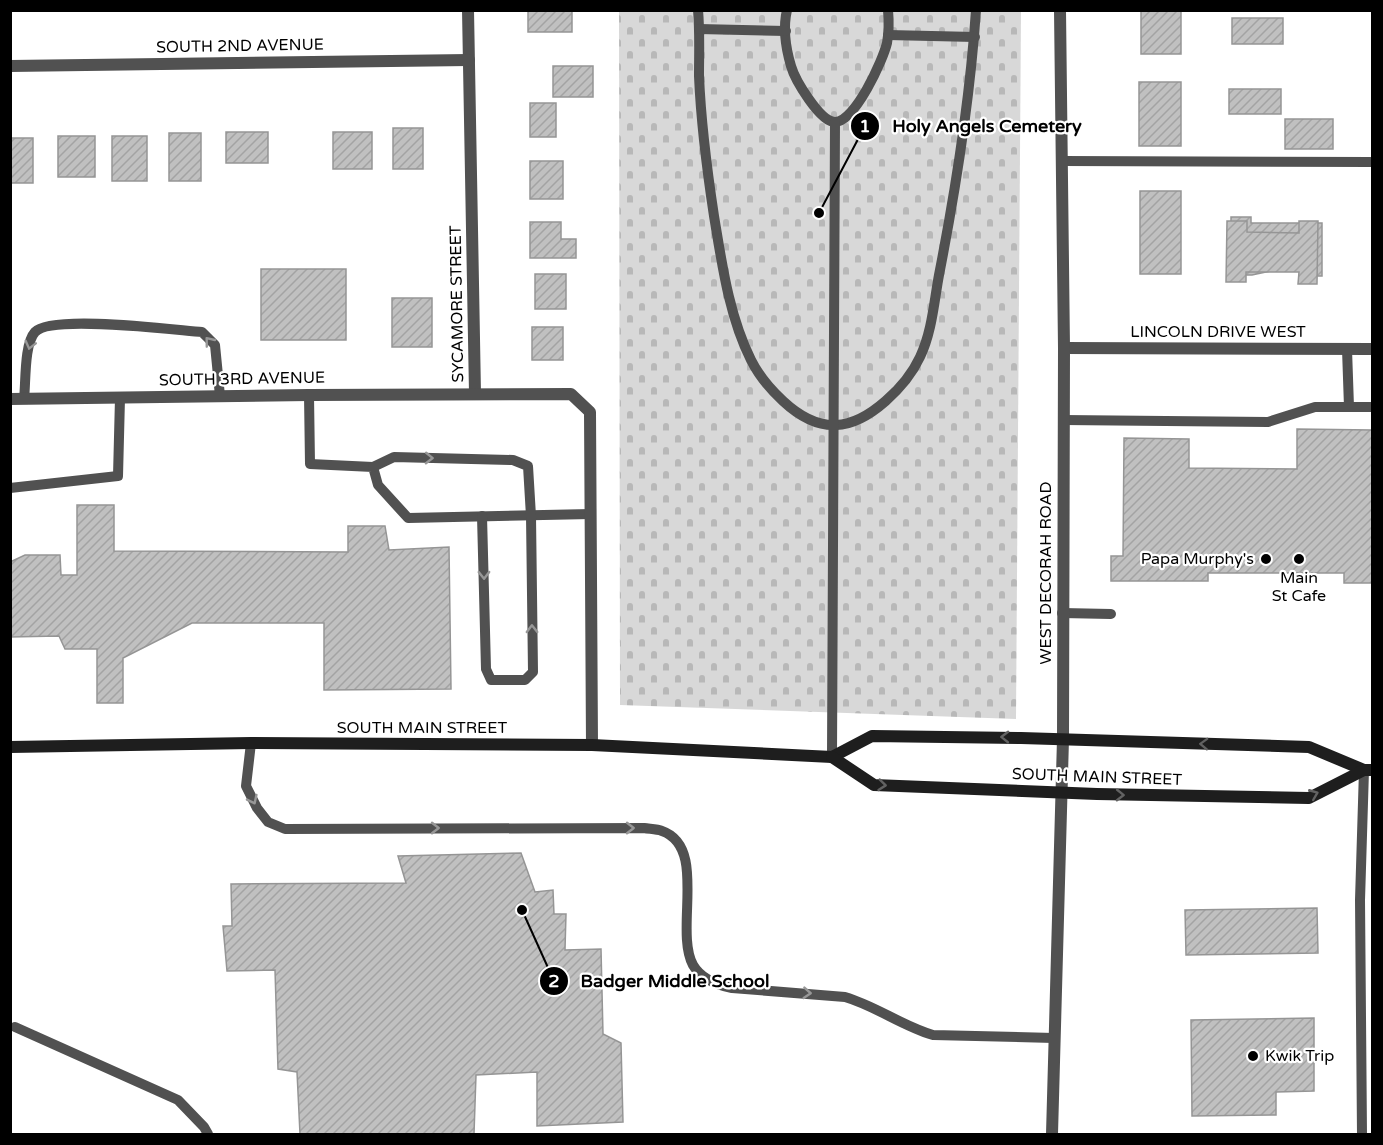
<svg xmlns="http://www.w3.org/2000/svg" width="1383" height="1145" viewBox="0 0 1383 1145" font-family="'Varela Round',sans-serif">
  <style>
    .cemetery { fill: url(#cemetery-stones) }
    .building { fill: url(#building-hatch); stroke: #959595; stroke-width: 1.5 }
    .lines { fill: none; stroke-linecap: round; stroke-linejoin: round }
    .service { stroke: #515151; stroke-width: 10 }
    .minor { stroke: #515151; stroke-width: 12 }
    .tertiary { stroke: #515151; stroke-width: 12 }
    .secondary { stroke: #1e1e1e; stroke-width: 12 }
    .oneway { stroke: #979797 }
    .oneway2 { stroke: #626262 }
    .poi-dot { fill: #000; stroke: #fff; stroke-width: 2 }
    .labels { text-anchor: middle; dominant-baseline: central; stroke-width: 4.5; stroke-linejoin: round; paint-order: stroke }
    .street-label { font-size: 16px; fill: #000; stroke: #fff }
    .poi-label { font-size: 16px; fill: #000; stroke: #fff; text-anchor: end }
    .leader { fill: none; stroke: #000; stroke-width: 2 }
    .callout-dot { fill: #000; stroke: #fff; stroke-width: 2 }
    .mark-label { font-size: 18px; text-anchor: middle; font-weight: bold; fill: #fff }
    .callout-label { font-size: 18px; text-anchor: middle; font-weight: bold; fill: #000; stroke: #fff; stroke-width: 4.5; stroke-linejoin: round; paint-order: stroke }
  </style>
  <defs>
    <pattern id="cemetery-stones" width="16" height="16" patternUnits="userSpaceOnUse" patternTransform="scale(1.5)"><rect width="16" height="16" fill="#d8d8d8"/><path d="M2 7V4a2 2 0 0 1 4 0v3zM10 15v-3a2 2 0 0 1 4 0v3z" fill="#b8b8b8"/></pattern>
    <pattern id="building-hatch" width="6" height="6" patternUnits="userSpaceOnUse" patternTransform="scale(1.5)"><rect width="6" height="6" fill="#c0c0c0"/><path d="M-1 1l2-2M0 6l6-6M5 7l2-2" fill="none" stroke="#a3a3a3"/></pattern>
  </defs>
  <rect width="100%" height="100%" fill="#fff"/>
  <polygon class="cemetery" points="619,11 1021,11 1016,719 620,705"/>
  <g class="building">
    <rect x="528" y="10" width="44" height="22"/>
    <rect x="1141" y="10" width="40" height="44"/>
    <rect x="1232" y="18" width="51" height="26"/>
    <rect x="553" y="66" width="40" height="31"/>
    <rect x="1139" y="82" width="42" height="64"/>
    <rect x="1229" y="89" width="52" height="25"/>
    <rect x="530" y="103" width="26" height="34"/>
    <rect x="1285" y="119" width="48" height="30"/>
    <rect x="393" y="128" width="30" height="41"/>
    <rect x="226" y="132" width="42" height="31"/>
    <rect x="333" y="132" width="39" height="37"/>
    <rect x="169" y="133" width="32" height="48"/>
    <rect x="58" y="136" width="37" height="41"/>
    <rect x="112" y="136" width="35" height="45"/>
    <rect x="10" y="138" width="23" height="45"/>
    <rect x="530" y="161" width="33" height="38"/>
    <rect x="1140" y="191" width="41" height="83"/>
    <polygon points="1231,217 1251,217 1251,223 1322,223 1322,276 1300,276 1300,265 1252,275 1231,275"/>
    <polygon points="1227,221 1247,221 1247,232 1299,233 1299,221 1318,221 1317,284 1298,284 1299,272 1246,272 1246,282 1226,282"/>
    <polygon points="530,222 561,222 561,239 576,239 576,258 530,258"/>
    <rect x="261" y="269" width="85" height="71"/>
    <rect x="535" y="274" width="31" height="35"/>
    <rect x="392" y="298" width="40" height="49"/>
    <rect x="532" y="327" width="31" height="33"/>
    <polygon points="1297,429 1372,430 1372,583 1344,583 1344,573 1208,573 1208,581 1111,581 1111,556 1123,556 1124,438 1189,439 1189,468 1297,469"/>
    <polygon points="77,505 114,505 114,551 348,552 348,526 385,526 389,550 449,547 451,689 324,690 324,623 192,623 123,658 123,703 97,703 97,649 65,649 59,636 10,637 10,562 25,555 60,555 61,575 77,575"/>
    <polygon points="521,853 535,892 553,890 554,914 566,914 565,950 601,949 603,1034 621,1043 623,1122 537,1126 537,1072 476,1075 474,1134 300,1134 297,1072 278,1069 275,970 227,971 223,926 232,926 231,884 406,883 398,856"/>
    <polygon points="1317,908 1318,953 1186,955 1185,910"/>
    <polygon points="1314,1018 1314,1091 1276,1092 1276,1115 1192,1116 1191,1020"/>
  </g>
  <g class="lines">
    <g class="service">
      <path d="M698,10C700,32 699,54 699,76C701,123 707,170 714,216C722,264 729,316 751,360C759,376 770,389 783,401C798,415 815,426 836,425C869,424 907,385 920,357C932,332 934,302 939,275C956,188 970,99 976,10"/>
      <path d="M787,10C783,27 786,49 791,66C795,80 820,122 835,122C855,122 883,60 887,43C889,32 889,21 888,10"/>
      <polyline points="699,29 786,31"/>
      <polyline points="888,35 975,37"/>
      <polyline points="1062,161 1372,162"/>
      <polyline points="1347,349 1349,407"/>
      <polyline points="309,395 310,464 373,467 378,485 408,518 591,514"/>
      <path d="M24,399C26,382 24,344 35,332C51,314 175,330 202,332L215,345L220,396"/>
      <polyline points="1063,420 1268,422 1315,407 1372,407"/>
      <polyline points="373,467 394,457 513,460 528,466 531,516 533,672 525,680 491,680 486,669 482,516"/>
      <polyline points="10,488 118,476 120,398"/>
      <polyline points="1062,613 1111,614"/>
      <path d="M251,743L246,786L257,808L268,822L285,829L644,828C650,829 657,829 662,831C708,847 674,930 693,965C701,979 717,985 732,988L845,997C876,1006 902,1026 933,1035L1054,1038"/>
      <polyline points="832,757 835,122"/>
      <polyline points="15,1027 178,1100 204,1127 208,1134"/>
      <polyline points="1362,1134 1360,900 1364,770"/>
    </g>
    <g class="minor">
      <polyline points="468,10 475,393"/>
      <polyline points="10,66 469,60"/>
      <polyline points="1064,348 1372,349"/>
      <polyline points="10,399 309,395 571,394 590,412 592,745"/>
    </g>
    <polyline class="tertiary" points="1052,1134 1063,739 1064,348 1060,10"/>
    <g class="secondary">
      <polyline points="10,747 251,743 592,745 832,757 872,736 1021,738 1309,747 1364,770 1372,770"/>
      <polyline points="832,757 874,785 1097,794 1309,798 1364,770"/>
    </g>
  </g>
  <defs><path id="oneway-chevron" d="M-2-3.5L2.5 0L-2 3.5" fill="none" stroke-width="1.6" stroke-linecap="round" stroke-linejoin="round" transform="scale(1.5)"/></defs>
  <g class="oneway">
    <use href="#oneway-chevron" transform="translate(209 341) rotate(-129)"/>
    <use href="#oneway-chevron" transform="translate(30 345) rotate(104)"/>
    <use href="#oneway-chevron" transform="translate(429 458) rotate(1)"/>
    <use href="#oneway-chevron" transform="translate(484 575) rotate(89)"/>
    <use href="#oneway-chevron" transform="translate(532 629) rotate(-91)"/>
    <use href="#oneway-chevron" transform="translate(253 800) rotate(64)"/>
    <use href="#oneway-chevron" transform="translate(435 828)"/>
    <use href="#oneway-chevron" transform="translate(630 828)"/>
    <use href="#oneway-chevron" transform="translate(807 993) rotate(4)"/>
  </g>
  <g class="oneway2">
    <use href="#oneway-chevron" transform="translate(1005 737) rotate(-179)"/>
    <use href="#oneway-chevron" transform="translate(1204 744) rotate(-178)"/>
    <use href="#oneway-chevron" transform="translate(882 785) rotate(6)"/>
    <use href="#oneway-chevron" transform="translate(1314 794) rotate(-22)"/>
    <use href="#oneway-chevron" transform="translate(1120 795) rotate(1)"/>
  </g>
  <g class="poi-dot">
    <circle cx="1266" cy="559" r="6"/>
    <circle cx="1299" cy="559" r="6"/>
    <circle cx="1253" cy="1056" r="6"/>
  </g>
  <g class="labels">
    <g class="street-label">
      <text transform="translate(240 46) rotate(-1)">SOUTH 2ND AVENUE</text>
      <text transform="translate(457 304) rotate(-91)">SYCAMORE STREET</text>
      <text x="1218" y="332">LINCOLN DRIVE WEST</text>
      <text transform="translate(242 379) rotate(-1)">SOUTH 3RD AVENUE</text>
      <text transform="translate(1046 573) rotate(-90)">WEST DECORAH ROAD</text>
      <text x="422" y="728">SOUTH MAIN STREET</text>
      <text transform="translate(1097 777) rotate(2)">SOUTH MAIN STREET</text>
    </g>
    <g class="poi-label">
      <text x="1254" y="559">Papa Murphy's</text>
      <text x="1299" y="578" text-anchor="middle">Main<tspan x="1299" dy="18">St Cafe</tspan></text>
      <text x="1265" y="1056" text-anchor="start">Kwik Trip</text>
    </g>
  </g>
  <path class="leader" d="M819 213L865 126M522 910L554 981"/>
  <g class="callout-dot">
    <circle cx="819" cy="213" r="6"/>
    <circle cx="522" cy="910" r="6"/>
    <circle cx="865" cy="126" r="15"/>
    <circle cx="554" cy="981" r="15"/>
  </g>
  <g class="mark-label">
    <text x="865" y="132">1</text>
    <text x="554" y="987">2</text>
  </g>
  <g class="callout-label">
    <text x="987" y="132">Holy Angels Cemetery</text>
    <text x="675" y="987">Badger Middle School</text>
  </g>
  <rect width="1383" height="1145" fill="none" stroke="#000000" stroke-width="24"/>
</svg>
